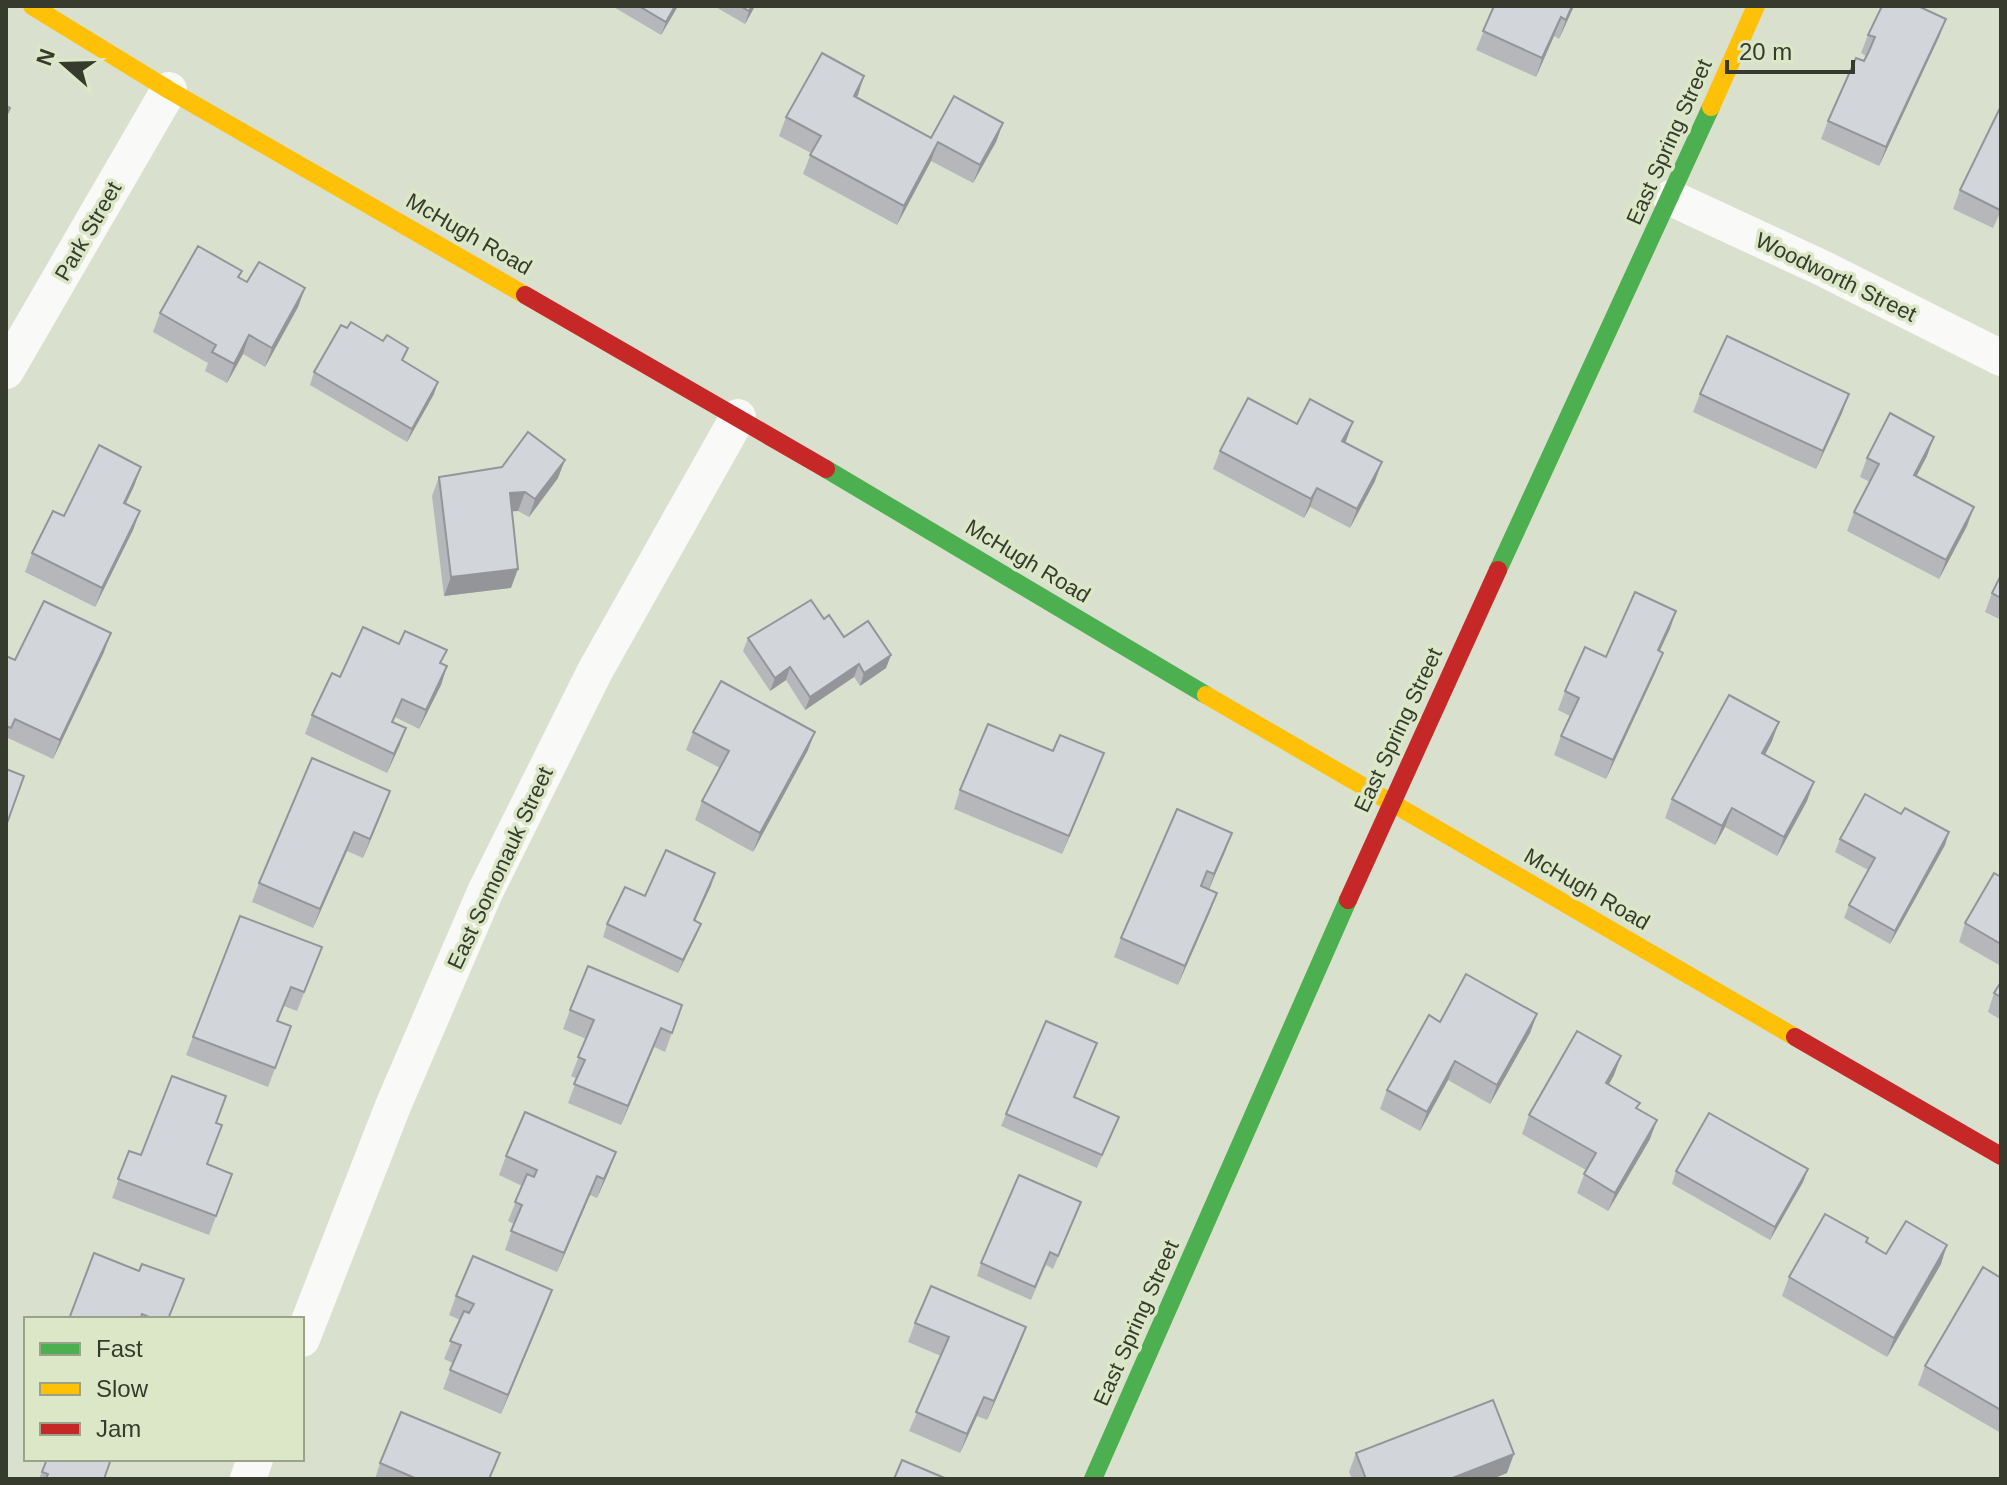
<svg xmlns="http://www.w3.org/2000/svg" width="2007" height="1485" viewBox="0 0 2007 1485" font-family="Arial,sans-serif">
  <style>
    .lines { fill: none; stroke-linecap: round; stroke-linejoin: round }
    .street { stroke: #f9faf8; stroke-width: 36 }
    .fast { stroke: #4caf50; stroke-width: 18 }
    .slow { stroke: #ffc107; stroke-width: 18 }
    .jam { stroke: #c62828; stroke-width: 18 }
    .wall { fill: #b5b7bb }
    .shaded-wall { fill: #939599 }
    .building { fill: #d2d5da; stroke: #939599; stroke-width: 2 }
    .labels { text-anchor: middle; dominant-baseline: central; stroke-width: 7; stroke-linejoin: round; paint-order: stroke }
    .street-label { font-size: 22px; fill: #363b2e; stroke: #dce7c7 }
  </style>
  <rect width="100%" height="100%" fill="#dae0ce"/>
  <g class="lines">
    <g class="street">
      <polyline points="1671,198 1822,268 2001,358"/>
      <polyline points="6,371 169,90"/>
      <polyline points="302,1339 393,1106 485,892 595,671 738,417"/>
      <polyline points="248,1479 255,1459"/>
    </g>
    <g class="fast">
      <polyline points="826,469 1206,695"/>
      <polyline points="1498,570 1711,107"/>
      <polyline points="1093,1479 1348,900"/>
    </g>
    <g class="slow">
      <polyline points="32,6 169,90 525,295"/>
      <polyline points="1711,107 1756,6"/>
      <polyline points="1206,695 1795,1037"/>
    </g>
    <g class="jam">
      <polyline points="525,295 826,469"/>
      <polyline points="1348,900 1498,570"/>
      <polyline points="1795,1037 2001,1156"/>
    </g>
  </g>
  <g class="wall">
    <polygon points="612,6 678,6 661,35"/>
    <polygon points="714,6 755,6 745,24"/>
    <polygon points="1494,6 1574,6 1559,39 1554,36 1536,77 1476,50"/>
    <polygon points="1946,19 1939,37 1879,166 1821,139 1828,121 1866,56 1861,53 1868,35"/>
    <polygon points="856,97 931,138 1003,123 996,142 973,183 931,161 897,225 803,174 811,153 779,136 786,117"/>
    <polygon points="2001,106 2001,211 1993,228 1953,209 1960,190"/>
    <polygon points="242,271 239,278 247,282 305,288 298,307 265,367 243,354 227,383 205,371 208,363 153,332 160,313"/>
    <polygon points="403,361 434,394 407,442 310,385 314,372"/>
    <polygon points="1700,394 1842,413 1816,469 1693,412"/>
    <polygon points="1297,424 1345,442 1375,481 1350,528 1310,507 1304,518 1213,469 1220,451"/>
    <polygon points="1927,456 1916,477 1967,526 1939,579 1847,531 1854,512 1870,482 1860,477 1867,458"/>
    <polygon points="141,467 134,486 126,504 140,511 133,530 95,607 25,572 32,553 64,516"/>
    <polygon points="439,477 558,478 529,517 518,511 512,511 511,588 444,596 432,496"/>
    <polygon points="2001,575 2001,620 1985,612 1992,593"/>
    <polygon points="1676,611 1660,651 1656,671 1606,779 1554,755 1561,736 1570,716 1558,710 1565,691 1606,657"/>
    <polygon points="824,619 844,637 891,655 886,668 860,686 854,677 805,710 786,680 770,691 743,651 748,638"/>
    <polygon points="104,652 53,759 8,738 6,743 6,656 15,660"/>
    <polygon points="442,664 447,666 441,685 419,729 395,717 393,722 406,728 387,773 305,734 312,715 340,677"/>
    <polygon points="693,732 808,750 753,852 695,820 702,801 720,768 686,750"/>
    <polygon points="1772,741 1765,755 1807,801 1777,856 1725,827 1715,845 1665,818 1672,799"/>
    <polygon points="1104,753 1062,854 954,809 960,790"/>
    <polygon points="383,810 363,858 347,851 313,928 252,902 259,883"/>
    <polygon points="1232,833 1209,890 1217,893 1178,985 1114,957 1121,938"/>
    <polygon points="1840,839 1945,845 1890,944 1844,918 1849,905 1868,870 1835,852"/>
    <polygon points="715,873 695,921 701,924 696,936 678,973 603,937 607,924 645,896"/>
    <polygon points="2001,877 2001,966 1959,942 1965,923"/>
    <polygon points="240,916 322,947 297,1011 284,1006 278,1021 284,1045 268,1087 186,1055"/>
    <polygon points="2001,982 2001,1020 1988,1012 1994,993"/>
    <polygon points="682,1005 665,1052 654,1047 621,1125 568,1103 577,1079 571,1076 586,1039 563,1029 570,1010"/>
    <polygon points="1537,1014 1530,1033 1490,1104 1448,1080 1420,1131 1380,1109 1387,1090 1440,1022"/>
    <polygon points="1097,1043 1075,1097 1119,1117 1097,1168 1001,1126 1006,1114"/>
    <polygon points="1614,1075 1609,1084 1637,1109 1650,1139 1608,1211 1577,1193 1586,1170 1522,1134 1529,1115"/>
    <polygon points="129,1151 141,1155 208,1164 232,1174 209,1235 112,1198"/>
    <polygon points="506,1156 609,1171 597,1198 590,1195 557,1272 505,1250 514,1224 508,1221 522,1186 499,1175"/>
    <polygon points="1808,1169 1803,1182 1770,1240 1672,1184 1676,1171"/>
    <polygon points="1076,1215 1053,1269 1046,1265 1031,1300 977,1276 981,1263"/>
    <polygon points="1868,1238 1866,1242 1886,1254 1941,1264 1887,1357 1782,1296 1789,1277"/>
    <polygon points="139,1271 169,1319 69,1319"/>
    <polygon points="2001,1278 2001,1433 1918,1385 1925,1366"/>
    <polygon points="456,1296 545,1309 501,1414 443,1389 453,1363 444,1359 460,1320 449,1315"/>
    <polygon points="915,1323 1019,1346 987,1420 977,1416 960,1453 909,1431 941,1356 908,1342"/>
    <polygon points="1356,1453 1507,1473 1492,1479 1352,1479 1349,1472"/>
    <polygon points="47,1459 104,1479 39,1479"/>
    <polygon points="380,1463 490,1479 375,1479"/>
  </g>
  <g class="shaded-wall">
    <polygon points="675,6 678,6 661,35 666,22"/>
    <polygon points="752,6 755,6 745,24 749,11"/>
    <polygon points="1572,6 1574,6 1559,39 1566,20"/>
    <polygon points="1561,17 1554,36 1536,77 1542,58"/>
    <polygon points="1946,19 1939,37 1879,166 1886,147"/>
    <polygon points="864,76 858,95 847,114 854,96"/>
    <polygon points="1003,123 996,142 973,183 980,165"/>
    <polygon points="938,142 931,161 897,225 904,206"/>
    <polygon points="305,288 298,307 265,367 272,348"/>
    <polygon points="249,335 243,354 227,383 234,364"/>
    <polygon points="438,382 434,394 407,442 412,429"/>
    <polygon points="1849,394 1842,413 1816,469 1823,451"/>
    <polygon points="1353,422 1346,441 1335,460 1342,441"/>
    <polygon points="1934,437 1927,456 1907,494 1914,475"/>
    <polygon points="565,460 558,478 529,517 535,499"/>
    <polygon points="1382,462 1375,481 1350,528 1357,509"/>
    <polygon points="141,467 134,486 117,521 124,503"/>
    <polygon points="1317,488 1310,507 1304,518 1311,499"/>
    <polygon points="525,492 518,511 503,512 510,493"/>
    <polygon points="1974,507 1967,526 1939,579 1946,560"/>
    <polygon points="140,511 133,530 95,607 102,588"/>
    <polygon points="518,569 511,588 444,596 451,577"/>
    <polygon points="1676,611 1670,629 1651,669 1658,650"/>
    <polygon points="111,633 104,652 53,759 60,740"/>
    <polygon points="1663,653 1656,671 1606,779 1613,760"/>
    <polygon points="891,655 886,668 860,686 864,673"/>
    <polygon points="859,664 854,677 805,710 810,697"/>
    <polygon points="447,666 441,685 419,729 426,710"/>
    <polygon points="790,667 786,680 770,691 775,678"/>
    <polygon points="1779,722 1772,741 1756,772 1762,753"/>
    <polygon points="406,728 399,747 387,773 394,754"/>
    <polygon points="815,732 808,750 753,852 760,833"/>
    <polygon points="1104,753 1097,772 1062,854 1069,836"/>
    <polygon points="1814,782 1807,801 1777,856 1784,837"/>
    <polygon points="390,791 383,810 363,858 370,839"/>
    <polygon points="1732,808 1725,827 1715,845 1722,826"/>
    <polygon points="354,832 347,851 313,928 320,909"/>
    <polygon points="1949,832 1945,845 1890,944 1895,931"/>
    <polygon points="1232,833 1225,852 1207,893 1214,874"/>
    <polygon points="715,873 711,886 689,933 694,920"/>
    <polygon points="1217,893 1210,912 1178,985 1185,966"/>
    <polygon points="701,924 696,936 678,973 683,960"/>
    <polygon points="1537,1014 1530,1033 1490,1104 1497,1085"/>
    <polygon points="661,1028 654,1047 621,1125 628,1106"/>
    <polygon points="1621,1056 1614,1075 1599,1102 1606,1083"/>
    <polygon points="1455,1061 1448,1080 1420,1131 1427,1112"/>
    <polygon points="1657,1120 1650,1139 1608,1211 1615,1193"/>
    <polygon points="616,1152 609,1171 597,1198 604,1179"/>
    <polygon points="1808,1169 1803,1182 1770,1240 1775,1227"/>
    <polygon points="597,1176 590,1195 557,1272 564,1253"/>
    <polygon points="1947,1245 1941,1264 1887,1357 1894,1338"/>
    <polygon points="552,1290 545,1309 501,1414 508,1395"/>
    <polygon points="1026,1327 1019,1346 987,1420 994,1401"/>
    <polygon points="984,1397 977,1416 960,1453 967,1434"/>
    <polygon points="1514,1454 1507,1473 1492,1479 1450,1479"/>
  </g>
  <g class="building">
    <polygon points="639,6 675,6 666,22"/>
    <polygon points="740,6 752,6 749,11"/>
    <polygon points="1494,6 1572,6 1566,20 1561,17 1542,58 1483,31"/>
    <polygon points="1882,6 1918,6 1946,19 1886,147 1828,121 1856,58 1864,61 1869,51 1875,37 1868,35"/>
    <polygon points="822,53 864,76 854,96 931,138 954,96 1003,123 980,165 938,142 904,206 810,155 821,136 786,117"/>
    <polygon points="6,106 10,108 6,116"/>
    <polygon points="2001,106 2001,207 2000,210 1960,190"/>
    <polygon points="198,246 242,271 238,277 247,282 259,262 305,288 272,348 249,335 234,364 212,352 216,345 160,313"/>
    <polygon points="351,322 383,341 387,335 408,348 402,360 438,382 412,429 314,372 341,325 347,328"/>
    <polygon points="1727,336 1849,394 1823,451 1700,394"/>
    <polygon points="1248,398 1297,424 1310,399 1353,422 1342,441 1382,462 1357,509 1317,488 1311,499 1220,451"/>
    <polygon points="1890,413 1934,437 1914,475 1974,507 1946,560 1854,512 1879,464 1867,458"/>
    <polygon points="528,432 565,460 535,499 525,492 510,493 518,569 451,577 439,477 502,467"/>
    <polygon points="99,445 141,467 124,503 140,511 102,588 32,553 53,511 64,516"/>
    <polygon points="2001,575 2001,598 1992,593"/>
    <polygon points="1635,592 1676,611 1658,650 1663,653 1613,760 1561,736 1579,698 1565,691 1585,647 1606,657"/>
    <polygon points="811,600 824,619 829,615 844,637 868,621 891,655 864,673 859,664 810,697 790,667 775,678 748,638"/>
    <polygon points="44,601 111,633 60,740 15,719 11,728 6,726 6,656 15,660"/>
    <polygon points="363,627 399,644 405,631 447,650 440,663 447,666 426,710 402,699 392,722 406,728 394,754 312,715 332,673 340,677"/>
    <polygon points="721,681 815,732 760,833 702,801 729,751 693,732"/>
    <polygon points="1729,695 1779,722 1762,753 1814,782 1784,837 1732,808 1722,826 1672,799"/>
    <polygon points="988,724 1053,751 1060,735 1104,753 1069,836 960,790"/>
    <polygon points="312,758 390,791 370,839 354,832 320,909 259,883"/>
    <polygon points="6,769 24,776 6,826"/>
    <polygon points="1865,794 1901,814 1905,808 1949,832 1895,931 1849,905 1875,858 1840,839"/>
    <polygon points="1177,809 1232,833 1214,874 1207,871 1201,886 1217,893 1185,966 1121,938"/>
    <polygon points="666,850 715,873 694,920 701,924 683,960 607,924 625,887 645,896"/>
    <polygon points="1994,873 2001,877 2001,944 1965,923"/>
    <polygon points="240,916 322,947 304,992 291,987 277,1021 291,1026 275,1068 193,1037"/>
    <polygon points="588,966 682,1005 672,1033 661,1028 628,1106 574,1084 585,1060 578,1057 594,1020 570,1010"/>
    <polygon points="1466,974 1537,1014 1497,1085 1455,1061 1427,1112 1387,1090 1429,1015 1440,1022"/>
    <polygon points="2001,982 2001,997 1994,993"/>
    <polygon points="1046,1021 1097,1043 1074,1097 1119,1117 1102,1155 1006,1114"/>
    <polygon points="1577,1031 1621,1056 1606,1083 1640,1103 1636,1108 1657,1120 1615,1193 1584,1174 1596,1153 1529,1115"/>
    <polygon points="172,1076 226,1096 216,1123 222,1125 207,1164 232,1174 216,1216 118,1179 129,1151 141,1155"/>
    <polygon points="525,1112 616,1152 604,1179 597,1176 564,1253 511,1231 522,1205 515,1202 527,1174 534,1177 537,1170 506,1156"/>
    <polygon points="1709,1113 1808,1169 1775,1227 1676,1171"/>
    <polygon points="1019,1175 1081,1202 1058,1256 1050,1252 1035,1287 981,1263"/>
    <polygon points="1825,1214 1868,1238 1866,1242 1886,1254 1906,1221 1947,1245 1894,1338 1789,1277"/>
    <polygon points="94,1253 139,1271 142,1264 184,1279 168,1319 154,1319 142,1314 140,1319 69,1319"/>
    <polygon points="473,1256 552,1290 508,1395 450,1370 461,1345 450,1341 464,1311 469,1313 474,1304 456,1296"/>
    <polygon points="1983,1267 2001,1278 2001,1410 1925,1366"/>
    <polygon points="931,1286 1026,1327 994,1401 984,1397 967,1434 916,1412 949,1337 915,1323"/>
    <polygon points="1493,1400 1514,1454 1450,1479 1366,1479 1356,1453"/>
    <polygon points="401,1412 500,1453 489,1479 417,1479 380,1463"/>
    <polygon points="47,1459 111,1459 104,1479 46,1479 48,1474 42,1472"/>
    <polygon points="902,1460 947,1479 894,1479"/>
  </g>
  <g class="labels">
    <g class="street-label">
      <text transform="translate(1669 142) rotate(-66)">East Spring Street</text>
      <text transform="translate(88 231) rotate(-60)">Park Street</text>
      <text transform="translate(469 234) rotate(30)">McHugh Road</text>
      <text transform="translate(1836 277) rotate(26)">Woodworth Street</text>
      <text transform="translate(1028 561) rotate(31)">McHugh Road</text>
      <text transform="translate(1398 730) rotate(-65)">East Spring Street</text>
      <text transform="translate(500 868) rotate(-65)">East Somonauk Street</text>
      <text transform="translate(1587 889) rotate(30)">McHugh Road</text>
      <text transform="translate(1136 1323) rotate(-66)">East Spring Street</text>
    </g>
  </g>
  <rect width="2007" height="1485" fill="none" stroke="#363b2e" stroke-width="16"/>
  <rect x="24" y="1317" width="280" height="144" fill="#dce7c7" stroke="#9aa28a" stroke-width="2"/>
  <rect x="40" y="1343" width="40" height="12" fill="#4caf50" stroke="#9aa28a" stroke-width="2"/>
  <text x="96" y="1357" font-size="24" fill="#363b2e">Fast</text>
  <rect x="40" y="1383" width="40" height="12" fill="#ffc107" stroke="#9aa28a" stroke-width="2"/>
  <text x="96" y="1397" font-size="24" fill="#363b2e">Slow</text>
  <rect x="40" y="1423" width="40" height="12" fill="#c62828" stroke="#9aa28a" stroke-width="2"/>
  <text x="96" y="1437" font-size="24" fill="#363b2e">Jam</text>
  <g transform="translate(64 64) rotate(290)" stroke="#dce7c7" stroke-width="6" paint-order="stroke">
  <path d="M0-6L14 30L0 20L-14 30Z" fill="#363b2e"/>
  <text y="-12" font-size="22" font-weight="bold" text-anchor="middle" fill="#363b2e">N</text>
  </g>
  <path d="M1727 60v12h126v-12" fill="none" stroke="#363b2e" stroke-width="4"/>
  <text x="1739" y="60" font-size="24" fill="#363b2e" stroke="#dce7c7" stroke-width="6" paint-order="stroke">20 m</text>
</svg>
